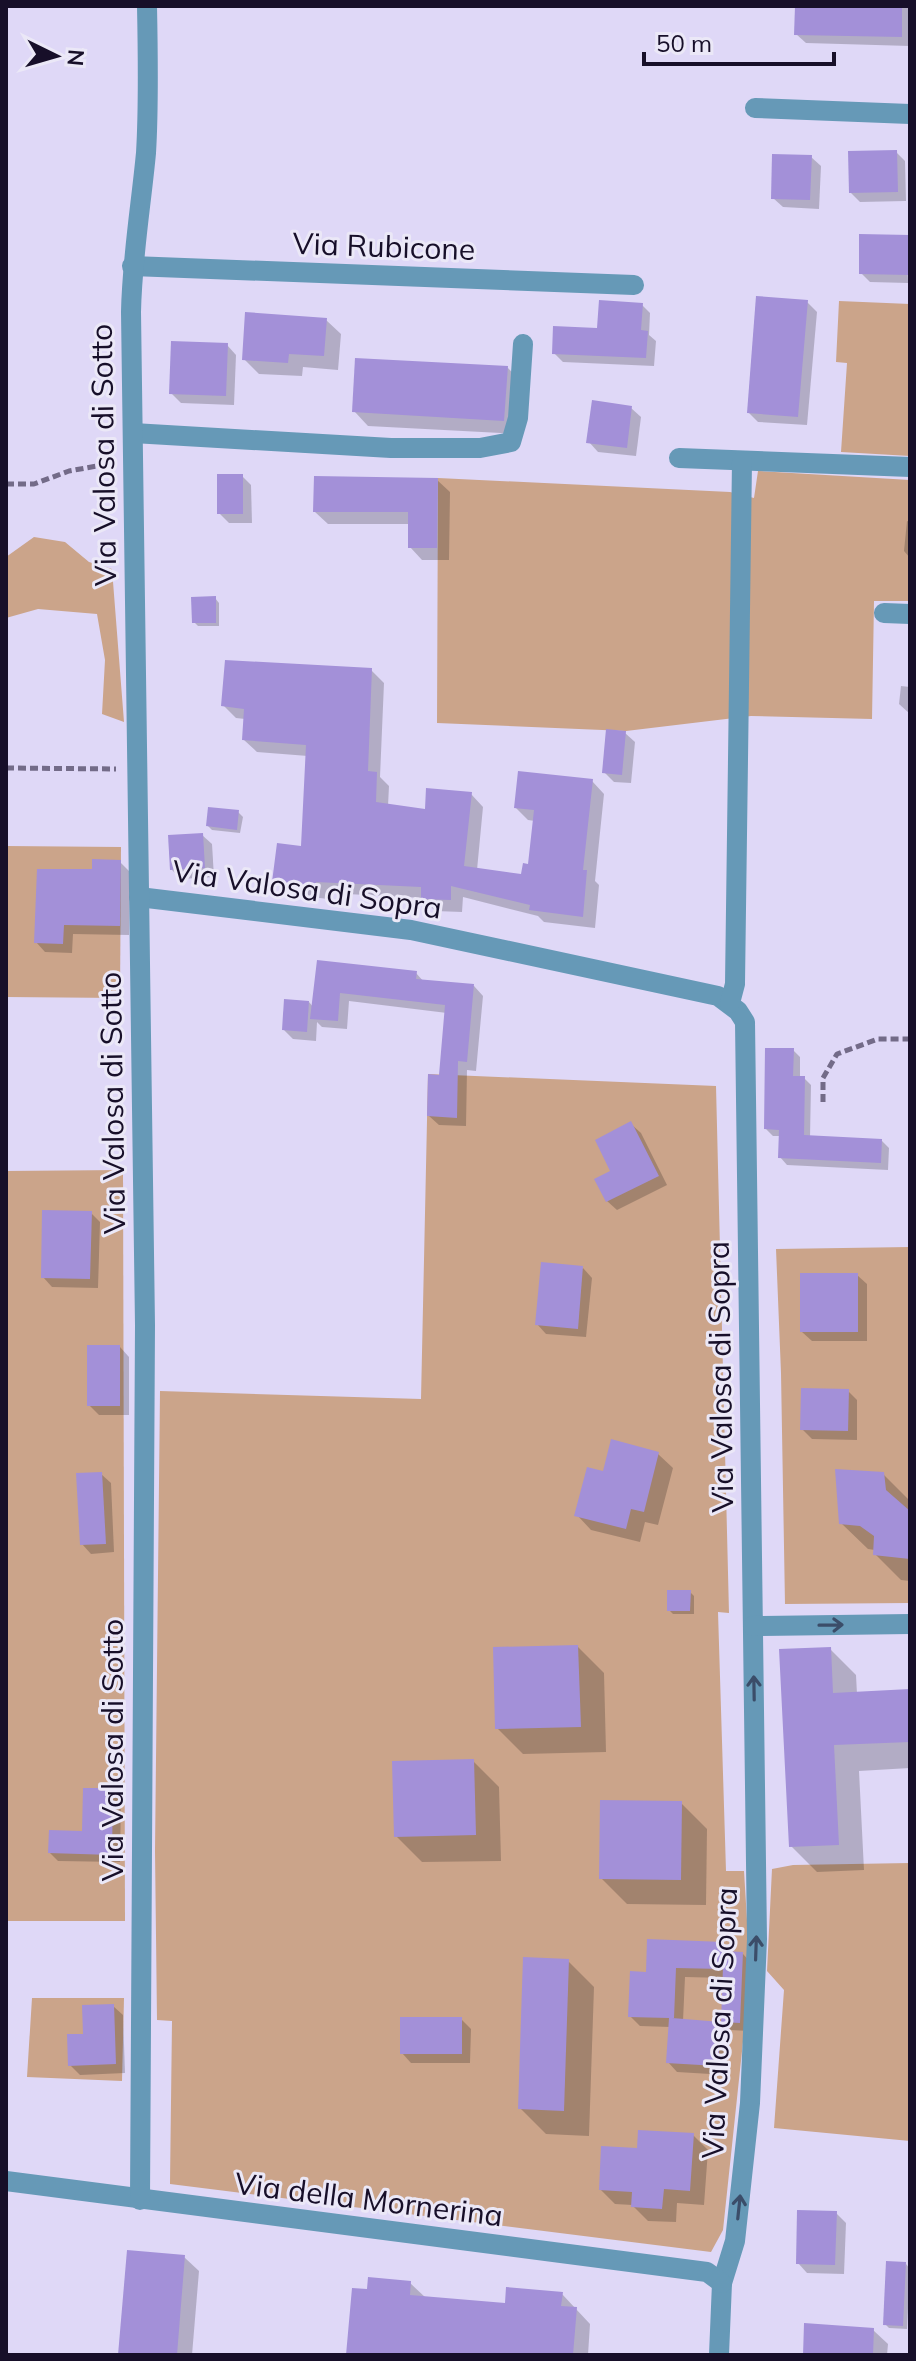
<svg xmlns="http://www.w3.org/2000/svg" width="916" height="2361" viewBox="0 0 916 2361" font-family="Mulish,sans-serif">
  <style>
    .green { fill: #cba48a }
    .shadow { fill: #0003; fill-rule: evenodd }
    .building { fill: #a390d8; fill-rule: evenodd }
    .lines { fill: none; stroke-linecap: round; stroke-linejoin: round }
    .path { stroke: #736b88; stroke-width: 5; stroke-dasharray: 8 4; stroke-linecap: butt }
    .minor { stroke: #6699b7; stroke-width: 20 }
    .oneway { stroke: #3b4d69 }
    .labels { text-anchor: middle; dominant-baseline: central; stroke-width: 6; stroke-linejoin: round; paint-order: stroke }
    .street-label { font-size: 30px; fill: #170f29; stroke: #ebe8f7 }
  </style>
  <rect width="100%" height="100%" fill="#dfd8f7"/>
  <g class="green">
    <polygon points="839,301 910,304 910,456 841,452 847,363 836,362"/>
    <polygon points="758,471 910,480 910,601 874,601 872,719 751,716 626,731 437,723 438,478 730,492 754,498"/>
    <polygon points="34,537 65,542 89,562 112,569 124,722 102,714 105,660 97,614 38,609 6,618 6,557"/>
    <polygon points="6,846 121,847 120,998 6,997"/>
    <polygon points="428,1074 716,1086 729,1613 718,1612 726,1871 744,1871 749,1953 745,2023 723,2230 711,2252 170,2184 172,2021 157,2020 155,1851 160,1391 421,1399"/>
    <polygon points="123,1170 125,1921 6,1921 6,1171"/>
    <polygon points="910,1247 910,1603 785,1604 781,1373 776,1249"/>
    <polygon points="910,1863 910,2141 774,2128 784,1990 767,1971 772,1869 793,1865"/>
    <polygon points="32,1998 124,1998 122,2081 27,2077"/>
  </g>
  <g class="shadow">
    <polygon points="797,6 908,6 910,46 806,43 796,34"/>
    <polygon points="896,152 905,161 906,201 860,202 850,192"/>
    <polygon points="811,157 821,166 819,209 783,207 773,198"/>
    <polygon points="907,246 908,283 870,282 861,273"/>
    <polygon points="807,302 817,312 807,425 758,422 749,413"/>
    <polygon points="642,305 650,313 649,335 656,341 654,366 563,362 554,353"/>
    <polygon points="326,320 341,334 338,370 303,367 302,376 259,374 244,359"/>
    <polygon points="227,345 236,355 234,405 181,403 171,393"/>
    <polygon points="508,368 522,383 517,434 368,426 354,411"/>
    <polygon points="631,408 641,417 636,456 598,452 589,442"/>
    <polygon points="242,476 251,485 252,523 229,523 219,513"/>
    <polygon points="437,480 450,492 449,560 422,560 410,547 410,524 328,524 315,512"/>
    <polygon points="907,521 910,522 910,558 904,551"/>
    <polygon points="215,598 219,603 219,626 198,626 194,622"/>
    <polygon points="371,670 384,683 380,777 389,786 388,806 426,811 471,794 483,807 477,870 523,877 529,866 535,821 528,820 516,808 592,781 604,794 595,881 599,885 595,928 544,922 538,916 463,897 462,912 435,911 423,898 328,893 328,899 287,894 274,881 303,848 308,756 257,752 244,740 245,719 236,718 224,706"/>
    <polygon points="901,686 910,687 910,714 899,704"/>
    <polygon points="625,733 635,742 631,783 614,782 604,772"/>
    <polygon points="238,812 243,817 240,833 212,830 208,826"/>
    <polygon points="202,835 212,844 214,877 181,879 172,870"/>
    <polygon points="120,862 129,871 129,935 73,934 72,953 45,952 36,942 94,871"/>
    <polygon points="319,962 416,973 424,982 474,986 483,996 476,1071 467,1070 466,1126 439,1125 429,1116 440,1077 447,1013 349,1001 347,1029 322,1027 317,1022 316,1041 293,1039 284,1030 309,1002 314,1008"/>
    <polygon points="793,1050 800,1057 800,1078 804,1078 811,1085 810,1138 882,1141 889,1148 888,1170 787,1165 780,1157 781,1136 773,1136 766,1129"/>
    <polygon points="631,1124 641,1133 667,1185 617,1210 607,1201 613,1172"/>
    <polygon points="91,1213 100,1222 98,1288 52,1287 43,1277"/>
    <polygon points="583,1268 592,1278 586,1337 546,1334 537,1324"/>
    <polygon points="857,1275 867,1284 867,1341 812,1341 802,1332"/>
    <polygon points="120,1347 129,1357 129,1415 99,1415 89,1405"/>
    <polygon points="848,1391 857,1400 857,1440 812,1439 802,1429"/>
    <polygon points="658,1454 673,1468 658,1525 645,1522 640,1542 591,1530 577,1515 604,1473"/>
    <polygon points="101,1474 111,1483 114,1552 91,1554 82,1544"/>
    <polygon points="883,1474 909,1500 910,1581 901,1580 875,1554 875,1550 868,1549 841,1523"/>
    <polygon points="690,1592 694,1596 694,1614 673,1614 669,1610"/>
    <polygon points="578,1647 604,1673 606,1752 523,1754 497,1728"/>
    <polygon points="830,1649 856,1675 857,1694 910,1691 910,1768 859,1771 864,1870 817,1872 791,1846"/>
    <polygon points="473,1761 499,1787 501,1861 422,1862 396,1836"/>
    <polygon points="112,1790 121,1799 120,1862 58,1861 50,1853 84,1833"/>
    <polygon points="681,1803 707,1829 706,1905 627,1904 601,1878"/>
    <path d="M723,1944L733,1954H743L752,1964L749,2031L730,2030L727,2075L677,2072L668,2062L670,2027L640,2026L630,2016L648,1974ZM685,1977L725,1978L723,2024L683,2021Z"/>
    <polygon points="568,1961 594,1987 589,2136 546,2134 520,2108"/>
    <polygon points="113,2006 123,2015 125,2073 80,2075 70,2065"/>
    <polygon points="461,2019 471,2029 470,2063 411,2063 402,2053"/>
    <polygon points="693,2135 708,2150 704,2205 677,2203 676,2222 648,2221 632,2205 615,2204 601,2190 639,2150"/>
    <polygon points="836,2213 846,2223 844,2274 807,2273 798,2263"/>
    <polygon points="184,2257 199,2271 192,2355 120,2355"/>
    <polygon points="906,2264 910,2269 907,2329 889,2328 885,2324"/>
    <polygon points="410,2283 426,2298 506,2305 562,2294 590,2324 588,2355 348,2355 369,2291"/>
    <polygon points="873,2330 888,2344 887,2355 805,2355"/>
  </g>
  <g class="building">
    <polygon points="795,6 902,6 902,37 794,35"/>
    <polygon points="897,150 898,192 849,193 848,151"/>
    <polygon points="772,154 812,155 810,200 771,199"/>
    <polygon points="859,234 910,235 910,275 859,274"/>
    <polygon points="756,296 808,300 798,417 747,413"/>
    <polygon points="599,300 643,303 641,330 648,331 646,358 552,354 553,326 597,328"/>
    <polygon points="245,312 327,318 324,356 289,354 288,363 242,360"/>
    <polygon points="171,341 228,343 226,396 169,394"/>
    <polygon points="355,358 508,366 504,421 352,412"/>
    <polygon points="592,400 632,406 627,448 586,443"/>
    <rect x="217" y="474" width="26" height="40"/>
    <polygon points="314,476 438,478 437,548 408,548 408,512 313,512"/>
    <polygon points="216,596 216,623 192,623 191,597"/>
    <polygon points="225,660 372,668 368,771 377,772 376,802 425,809 426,788 472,792 464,866 521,874 523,863 528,864 534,810 514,808 518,771 593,779 583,870 587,870 583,917 529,910 530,905 451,886 451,900 421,899 421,887 316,882 316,887 272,882 277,843 301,846 306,745 242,740 244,709 221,706"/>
    <polygon points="606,729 626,731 622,775 602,773"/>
    <polygon points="208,807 239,810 237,830 206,826"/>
    <polygon points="203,833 205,868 170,870 168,835"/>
    <polygon points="92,859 121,860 120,926 64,925 63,944 34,943 37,869 92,869"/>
    <polygon points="317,960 417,971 416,979 474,984 467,1062 458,1061 457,1118 427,1116 428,1074 439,1075 445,1005 340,993 338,1021 310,1019"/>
    <polygon points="284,999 309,1001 307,1032 282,1030"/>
    <polygon points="765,1048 794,1048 793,1076 805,1076 804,1135 882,1139 881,1163 778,1158 779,1130 764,1129"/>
    <polygon points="631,1121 659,1176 606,1202 594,1179 610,1171 595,1140"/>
    <polygon points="42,1210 92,1211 90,1279 41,1278"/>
    <polygon points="541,1262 583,1266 578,1329 535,1325"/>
    <rect x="800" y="1273" width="58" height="59"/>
    <rect x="87" y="1345" width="33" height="61"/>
    <polygon points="801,1388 849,1389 848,1431 800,1430"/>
    <polygon points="611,1439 659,1452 644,1512 631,1509 626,1529 574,1516 587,1467 603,1471"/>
    <polygon points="835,1469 884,1472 886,1490 910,1511 910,1559 873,1555 874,1536 860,1526 839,1524"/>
    <polygon points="102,1472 106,1544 80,1545 76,1473"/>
    <polygon points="667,1590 691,1590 690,1611 667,1611"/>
    <polygon points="578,1645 581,1727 495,1729 493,1647"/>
    <polygon points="831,1647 833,1693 910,1689 910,1742 834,1745 839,1845 789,1847 779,1649"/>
    <polygon points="474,1759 476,1835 394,1837 392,1761"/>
    <polygon points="83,1788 113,1788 112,1855 48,1853 49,1830 82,1831"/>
    <polygon points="600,1800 682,1801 681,1880 599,1879"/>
    <path d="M647,1939L724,1942V1951L743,1952L740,2023L721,2022L718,2066L666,2063L669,2018L628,2017L630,1971L646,1972ZM723,1967L721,2022L672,2018H674L676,1968L723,1969Z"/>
    <polygon points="523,1957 569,1959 564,2111 518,2109"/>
    <polygon points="114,2004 116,2064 68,2066 67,2034 83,2034 82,2005"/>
    <rect x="400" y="2017" width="62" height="37"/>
    <polygon points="638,2130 694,2133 690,2191 664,2189 662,2209 631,2207 632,2192 599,2190 601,2146 637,2148"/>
    <polygon points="797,2210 837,2211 835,2265 796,2264"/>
    <polygon points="127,2250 185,2255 177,2355 118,2355"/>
    <polygon points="886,2261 906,2262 903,2326 883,2325"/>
    <polygon points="368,2277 411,2281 410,2295 505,2303 506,2287 563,2292 561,2306 577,2307 573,2355 346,2355 352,2288 367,2289"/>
    <polygon points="804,2323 874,2328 873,2355 803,2355"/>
  </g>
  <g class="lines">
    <g class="path">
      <polyline points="6,484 34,484 69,471 114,463"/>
      <polyline points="6,768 116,769"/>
      <polyline points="823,1102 823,1078 837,1054 878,1039 910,1039"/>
    </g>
    <g class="minor">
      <polyline points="755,108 910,114"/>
      <polyline points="132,266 634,285"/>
      <polyline points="133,433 391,448 480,448 511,442 518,418 523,344"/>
      <polyline points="679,458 910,467"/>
      <polyline points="884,613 910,614"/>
      <polyline points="139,897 411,930 718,996 738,1011 745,1022 757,1939 750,2103 735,2241 722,2283 719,2355"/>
      <polyline points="730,1003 735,984 742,461"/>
      <polyline points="753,1626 910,1624"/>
      <polyline points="6,2181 707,2272 722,2283"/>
      <path d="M140,2200L145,1325L131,312C132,258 141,206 146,153C149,104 148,55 147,6"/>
    </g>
  </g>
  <defs><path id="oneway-shaft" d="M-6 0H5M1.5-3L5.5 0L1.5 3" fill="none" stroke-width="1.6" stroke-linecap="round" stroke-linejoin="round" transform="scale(2)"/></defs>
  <g class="oneway">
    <use href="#oneway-shaft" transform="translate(831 1625) rotate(-1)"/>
    <use href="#oneway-shaft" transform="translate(754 1688) rotate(-91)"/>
    <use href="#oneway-shaft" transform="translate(756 1948) rotate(-88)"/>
    <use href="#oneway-shaft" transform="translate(739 2207) rotate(-84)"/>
  </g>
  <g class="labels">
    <g class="street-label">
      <text transform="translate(384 246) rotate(2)">Via Rubicone</text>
      <text transform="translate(103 455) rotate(-91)">Via Valosa di Sotto</text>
      <text transform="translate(307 889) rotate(8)">Via Valosa di Sopra</text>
      <text transform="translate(112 1103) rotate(-91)">Via Valosa di Sotto</text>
      <text transform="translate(720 1377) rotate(-91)">Via Valosa di Sopra</text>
      <text transform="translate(112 1750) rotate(-90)">Via Valosa di Sotto</text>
      <text transform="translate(719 2023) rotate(-87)">Via Valosa di Sopra</text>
      <text transform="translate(369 2199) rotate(7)">Via della Mornerina</text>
    </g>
  </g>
  <rect width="916" height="2361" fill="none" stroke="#170f29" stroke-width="16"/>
  <g transform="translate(56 56) rotate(95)" stroke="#ebe8f7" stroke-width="6" paint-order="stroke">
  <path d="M0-6L14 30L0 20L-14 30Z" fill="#170f29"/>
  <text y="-12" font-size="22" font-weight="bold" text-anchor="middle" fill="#170f29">N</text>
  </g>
  <path d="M644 52v12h190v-12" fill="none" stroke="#170f29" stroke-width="4"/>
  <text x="656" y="52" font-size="24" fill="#170f29" stroke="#ebe8f7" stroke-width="6" paint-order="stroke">50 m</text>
</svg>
